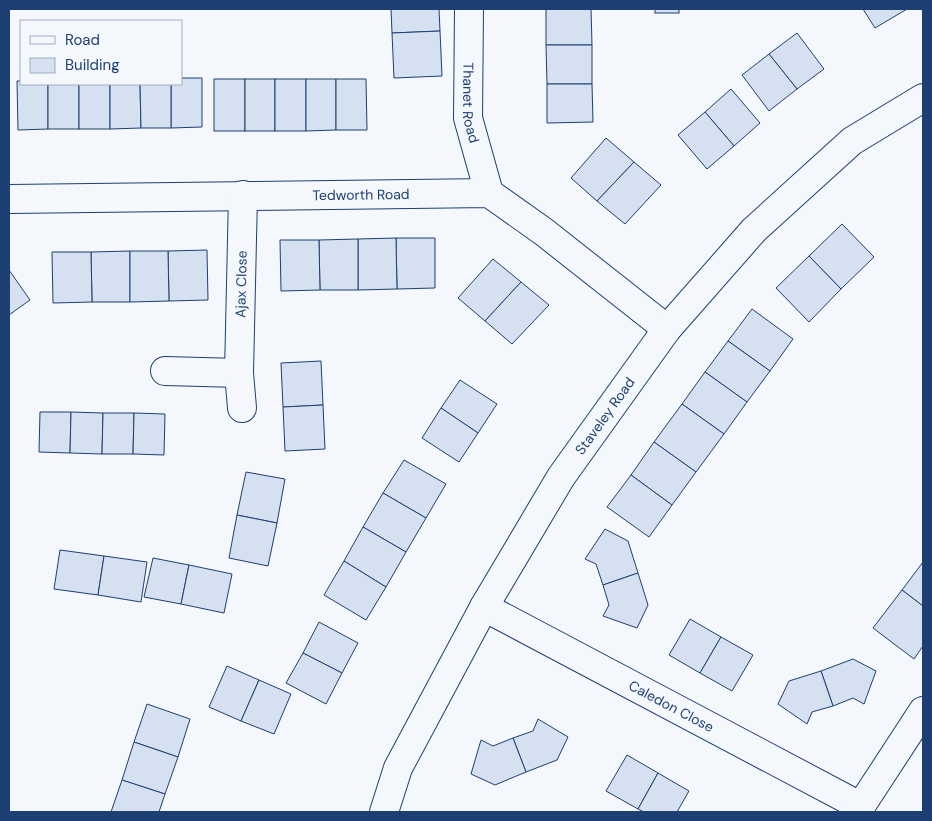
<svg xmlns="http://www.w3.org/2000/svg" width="932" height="821" viewBox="0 0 932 821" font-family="'DM Sans',sans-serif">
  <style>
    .building { fill: #d5e0f0; stroke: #1d3f73 }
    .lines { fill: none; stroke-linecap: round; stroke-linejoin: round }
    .street-casing { stroke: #1d3f73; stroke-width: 30 }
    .street { stroke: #f4f7fb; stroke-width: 28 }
    .labels { text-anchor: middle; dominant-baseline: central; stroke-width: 4; stroke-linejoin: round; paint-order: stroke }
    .street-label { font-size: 14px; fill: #1d3f73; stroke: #f4f7fb }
  </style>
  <rect width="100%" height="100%" fill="#f4f7fb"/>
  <g class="building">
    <polygon points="391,9 439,9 440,31 392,33"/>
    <polygon points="546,9 591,9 592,45 546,45"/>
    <rect x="655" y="9" width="24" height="4"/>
    <polygon points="863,9 907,9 875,28"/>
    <polygon points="440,31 442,76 394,78 392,33"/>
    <polygon points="797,33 824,69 797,89 769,54"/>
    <polygon points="546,45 592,45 592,84 547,84"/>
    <polygon points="769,54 797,89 769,111 742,75"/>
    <polygon points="181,78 202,78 202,127 171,128 171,84 181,84"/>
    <rect x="214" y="79" width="31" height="52"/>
    <rect x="245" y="79" width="30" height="52"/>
    <rect x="275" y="79" width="31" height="52"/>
    <polygon points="306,79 336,79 336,130 306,131"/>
    <polygon points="336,79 366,79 367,130 336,130"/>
    <polygon points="17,81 21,81 21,84 48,84 48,129 18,130"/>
    <rect x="48" y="84" width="31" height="45"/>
    <rect x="79" y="84" width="31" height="45"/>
    <polygon points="110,84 140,84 141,128 110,129"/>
    <polygon points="140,84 171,84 171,128 141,128"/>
    <polygon points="547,84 592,84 593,122 547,123"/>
    <polygon points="731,89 760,123 734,146 705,112"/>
    <polygon points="705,112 734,146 707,169 678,135"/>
    <polygon points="606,138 634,162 597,201 571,178"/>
    <polygon points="634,162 661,185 625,224 597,201"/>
    <polygon points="842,224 874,257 841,289 809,256"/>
    <polygon points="396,238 435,238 435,288 397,289"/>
    <polygon points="396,238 397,289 358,290 358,239"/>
    <polygon points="358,239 358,290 320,290 319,240"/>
    <polygon points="280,240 319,240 320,290 281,291"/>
    <polygon points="207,250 208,300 169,301 168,251"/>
    <polygon points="130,251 130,302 92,302 91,252"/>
    <polygon points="130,251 168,251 169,301 130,302"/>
    <polygon points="52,252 91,252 92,302 53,303"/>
    <polygon points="809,256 841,289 809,322 776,288"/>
    <polygon points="493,259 521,282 485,321 458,298"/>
    <polygon points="9,270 30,300 9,315"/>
    <polygon points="521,282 549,305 512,344 485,321"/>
    <polygon points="752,309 793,339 770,371 728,341"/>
    <polygon points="728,341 770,371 747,402 705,372"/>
    <polygon points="321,361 323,405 283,407 281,363"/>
    <polygon points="705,372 747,402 724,434 682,404"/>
    <polygon points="460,380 497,404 478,433 441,408"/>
    <polygon points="682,404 724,434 696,472 654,442"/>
    <polygon points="323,405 325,449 285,451 283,407"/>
    <polygon points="441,408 478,433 459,462 422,438"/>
    <polygon points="40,412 71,412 70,453 39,452"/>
    <polygon points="71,412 103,413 102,454 70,453"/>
    <polygon points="103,413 134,413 133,454 102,454"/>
    <polygon points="134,413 165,414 164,455 133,454"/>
    <polygon points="654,442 696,472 672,505 631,475"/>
    <polygon points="404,460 446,484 426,518 383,493"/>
    <polygon points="246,472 285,479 277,523 237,515"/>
    <polygon points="631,475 672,505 649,537 607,507"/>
    <polygon points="383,493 426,518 406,552 363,527"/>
    <polygon points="237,515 277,523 268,566 229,558"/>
    <polygon points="363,527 406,552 386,587 344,561"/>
    <polygon points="605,529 628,541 638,573 603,585 596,564 585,559"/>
    <polygon points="60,550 104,556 98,595 54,589"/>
    <polygon points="104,556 147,562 141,602 98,595"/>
    <polygon points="153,558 189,565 181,604 144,597"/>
    <polygon points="344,561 386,587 366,620 324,595"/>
    <polygon points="923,562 923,606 902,590"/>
    <polygon points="189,565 232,574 224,613 181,604"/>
    <polygon points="638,573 648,605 637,628 603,616 609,605 603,585"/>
    <polygon points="902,590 923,606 923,646 914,659 873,628"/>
    <polygon points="690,619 721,637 700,673 669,655"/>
    <polygon points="319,622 358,643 342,673 303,653"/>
    <polygon points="721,637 753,655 732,691 700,673"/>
    <polygon points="303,653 342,673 326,704 286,683"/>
    <polygon points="853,659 876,671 864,704 853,698 833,706 821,671"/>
    <polygon points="227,666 259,680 241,721 209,707"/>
    <polygon points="821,671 833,706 812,712 807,724 778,704 789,681"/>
    <polygon points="259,680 291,694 274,734 241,721"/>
    <polygon points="147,704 190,719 178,757 134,742"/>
    <polygon points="538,719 568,737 557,760 526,772 513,738 533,731"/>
    <polygon points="513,738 526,772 495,785 471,774 481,740 493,746"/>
    <polygon points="134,742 178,757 165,794 122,780"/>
    <polygon points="627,755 658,773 638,809 606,791"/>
    <polygon points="658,773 689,791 677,812 644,812 638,809"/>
    <polygon points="122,780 165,794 159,812 111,812"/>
  </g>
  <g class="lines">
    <defs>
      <g id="street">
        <path id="s1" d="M469,9L468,118L489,193"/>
        <path id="s2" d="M9,199L489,193L544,232L667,329"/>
        <polyline points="165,371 239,373"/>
        <path id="s3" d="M242,408L239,373L243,195"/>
        <path id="s4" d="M484,607L860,806"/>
        <path id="s5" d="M384,812L398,768L484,607L561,477L667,329L754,230L852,141L923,98"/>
        <polyline points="857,812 923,711"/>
      </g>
    </defs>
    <use href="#street" class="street-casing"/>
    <use href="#street" class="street"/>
  </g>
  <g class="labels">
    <g class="street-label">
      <text stroke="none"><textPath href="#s1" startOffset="94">Thanet Road</textPath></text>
      <text stroke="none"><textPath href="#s2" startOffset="352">Tedworth Road</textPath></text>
      <text stroke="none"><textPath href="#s3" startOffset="124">Ajax Close</textPath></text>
      <text stroke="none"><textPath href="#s5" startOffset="455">Staveley Road</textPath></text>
      <text stroke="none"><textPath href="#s4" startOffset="212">Caledon Close</textPath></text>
    </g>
  </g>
  <rect width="932" height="821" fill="none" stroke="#1d3f73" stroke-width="20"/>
  <rect x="20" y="20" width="162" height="65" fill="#f4f7fb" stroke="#9eadc5"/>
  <rect x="30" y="36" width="25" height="8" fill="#f4f7fb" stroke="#9eadc5"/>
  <text x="65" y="45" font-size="15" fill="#1d3f73">Road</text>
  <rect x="30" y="58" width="25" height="15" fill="#d5e0f0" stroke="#9eadc5"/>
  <text x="65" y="70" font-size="15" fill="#1d3f73">Building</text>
</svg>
